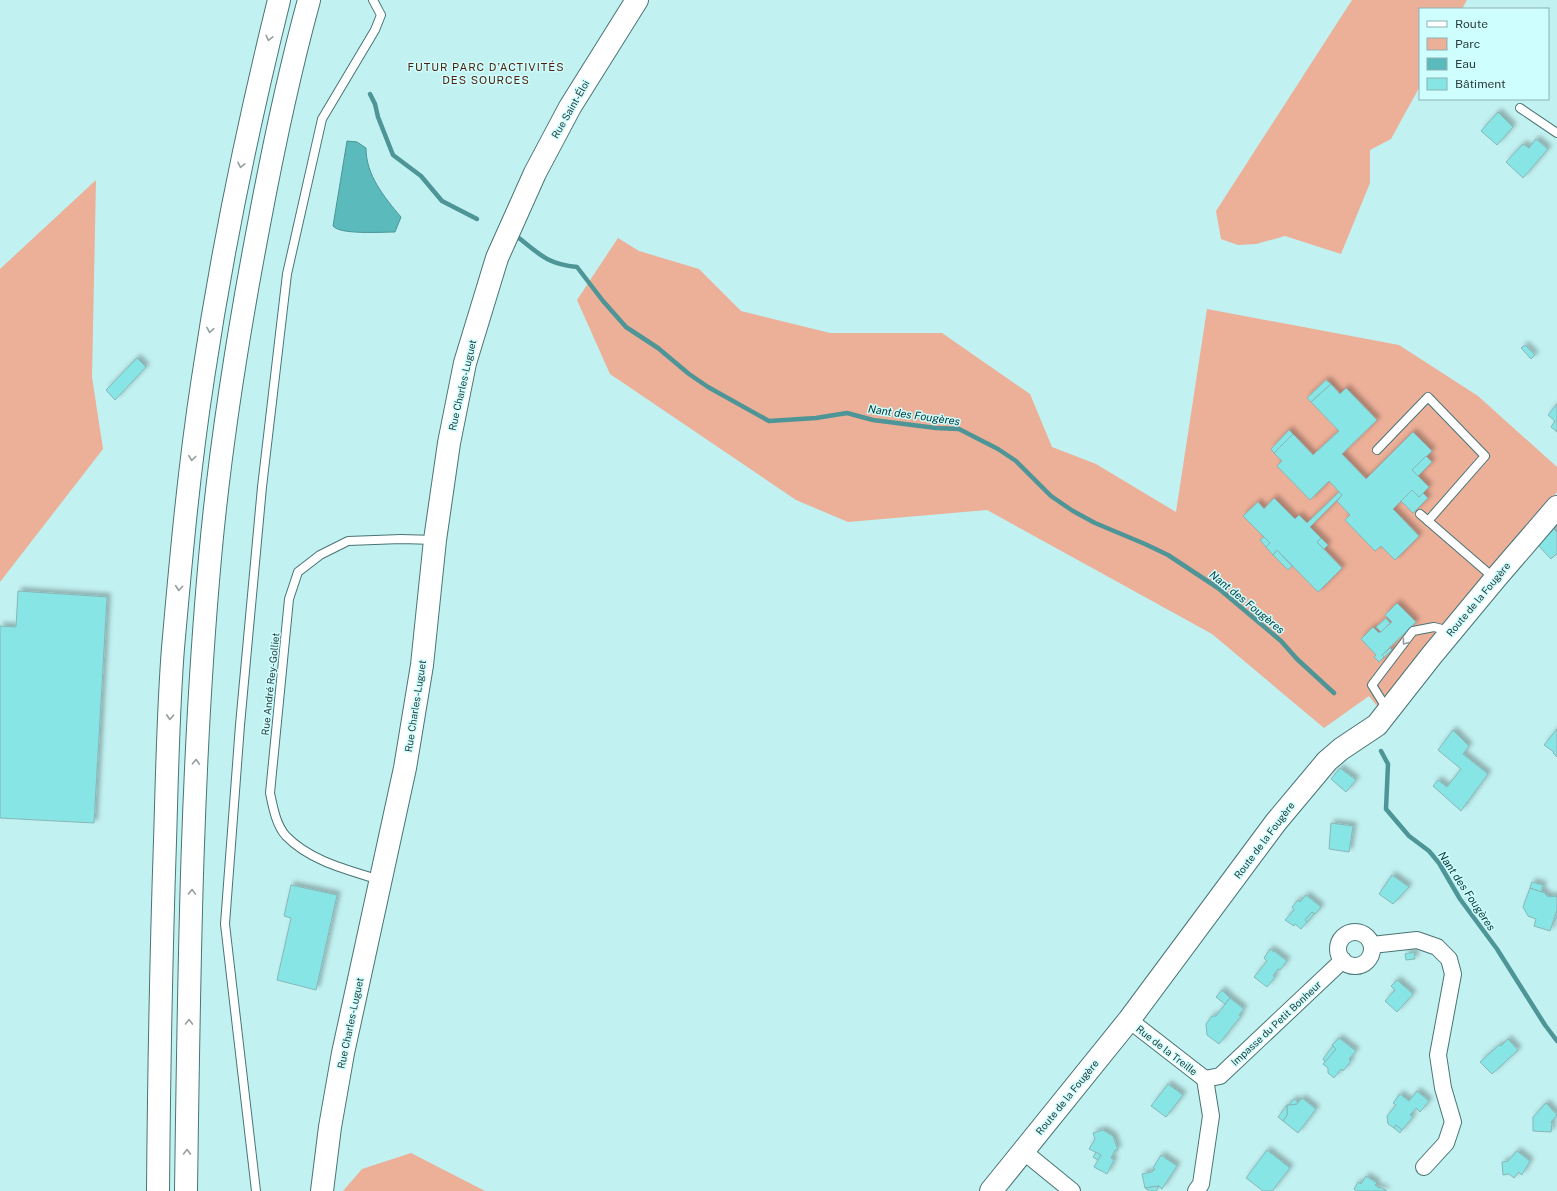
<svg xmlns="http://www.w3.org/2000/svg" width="1557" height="1191" viewBox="0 0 1557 1191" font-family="'Public Sans',sans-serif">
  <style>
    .green { fill: #ecaf98 }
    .water { fill: #5bbabc; stroke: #4d9596 }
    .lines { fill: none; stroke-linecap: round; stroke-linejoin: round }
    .stream { stroke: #4d9596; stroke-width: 4.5 }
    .building { fill: #87e5e6; stroke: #88b6b6; filter: url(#shadow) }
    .lane-casing { stroke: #497475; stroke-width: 10 }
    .street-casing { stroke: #497475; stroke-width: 18 }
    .secondary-casing { stroke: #497475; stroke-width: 24 }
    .highway-casing { stroke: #497475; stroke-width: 24 }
    .lane { stroke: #fff; stroke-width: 8 }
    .street { stroke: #fff; stroke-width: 16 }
    .secondary { stroke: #fff; stroke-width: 22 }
    .highway { stroke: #fff; stroke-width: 22 }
    .oneway { stroke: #959e9e }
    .labels { text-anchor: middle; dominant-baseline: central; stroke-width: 3; stroke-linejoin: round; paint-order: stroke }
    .street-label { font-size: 10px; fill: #2b3e3e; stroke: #cffefe }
    .neighbourhood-label { font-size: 11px; letter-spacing: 1px; fill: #501f09; stroke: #cffefe }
    .water-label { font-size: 11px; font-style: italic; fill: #083738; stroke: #cffefe }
  </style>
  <defs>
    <filter id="shadow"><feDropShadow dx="3.5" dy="-3.5" stdDeviation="2" flood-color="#0004"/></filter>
  </defs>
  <rect width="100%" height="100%" fill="#c2f1f1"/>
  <g class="green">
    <polygon points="1352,0 1467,0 1462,9 1420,9 1420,86 1391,139 1370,150 1370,183 1341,254 1285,236 1256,244 1238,245 1221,239 1216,211"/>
    <polygon points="96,180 92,377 103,449 0,582 0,269"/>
    <polygon points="618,238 639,251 699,269 741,311 830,333 942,333 1030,394 1052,447 1096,464 1176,512 1207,309 1399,345 1478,396 1557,467 1557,492 1378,707 1369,696 1324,728 1212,634 987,510 848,522 796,500 610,374 577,300"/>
    <polygon points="411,1153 485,1191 343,1191 362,1169"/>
  </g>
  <path class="water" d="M347,141L357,142L366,148C366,175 384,197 401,217L395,232C382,232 340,235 333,226Z"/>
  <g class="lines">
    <g class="stream">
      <polyline points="370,94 375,104 378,117 393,155 421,176 442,201 477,219"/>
      <path d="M519,238C540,255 548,264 577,267L603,301L626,327L658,348L689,374L708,387L769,421L816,418L847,413L873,420L936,428L959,429L998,449L1016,461L1051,496L1073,511L1095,523L1145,544L1168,555L1218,588L1281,641L1297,659L1334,693"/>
      <polyline points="1381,751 1388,764 1386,809 1409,836 1429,851 1439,863 1460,899 1497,949 1545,1025 1557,1041"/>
    </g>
  </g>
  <g class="building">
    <polygon points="1498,112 1513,127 1497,145 1481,131"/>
    <polygon points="1536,139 1548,149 1523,178 1506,162 1523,144 1529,148"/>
    <polygon points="1525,345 1535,355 1531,359 1521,348"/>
    <polygon points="137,358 146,367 115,400 106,390"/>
    <polygon points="1326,380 1331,384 1311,402 1307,398"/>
    <polygon points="1331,384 1340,394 1346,388 1377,420 1342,454 1366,479 1413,432 1432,451 1412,470 1429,487 1419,497 1412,490 1393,509 1419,536 1395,560 1381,546 1375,551 1345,520 1350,515 1337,501 1342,495 1329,481 1310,500 1277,466 1282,461 1274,453 1293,434 1313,455 1339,431 1311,402"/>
    <polygon points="1557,404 1557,432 1551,427 1555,421 1548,415"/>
    <polygon points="1289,430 1293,434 1274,453 1271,449"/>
    <polygon points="1426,456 1432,462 1418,476 1412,470"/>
    <polygon points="1412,490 1419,497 1423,493 1428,498 1413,513 1401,501"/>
    <polygon points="1339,492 1342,495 1310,527 1321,538 1317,542 1342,568 1318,592 1277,550 1273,555 1266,547 1270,543 1243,516 1258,502 1264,509 1274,498 1295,519 1299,515 1307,523"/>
    <polygon points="1551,526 1557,532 1557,553 1551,559 1535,542"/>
    <polygon points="1264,537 1270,543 1266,547 1260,540"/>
    <polygon points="1321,538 1328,545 1324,549 1317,542"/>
    <polygon points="1277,550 1292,566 1288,570 1273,555"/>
    <polygon points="18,591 107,597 94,823 0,818 0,626 16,627"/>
    <polygon points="1397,603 1416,622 1382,655 1384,657 1379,662 1374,657 1376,655 1361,639 1373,627 1379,633 1392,622 1385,615"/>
    <polygon points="1386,618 1390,623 1381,632 1376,627"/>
    <polygon points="1390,648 1392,650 1384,657 1382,655"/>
    <polygon points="1557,729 1557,757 1553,753 1554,752 1544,745"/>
    <polygon points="1453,730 1469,746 1463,754 1488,774 1461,811 1433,786 1438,780 1447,787 1461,769 1438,750"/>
    <polygon points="1340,768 1356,780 1346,792 1331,779"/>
    <polygon points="1331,823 1353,826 1349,852 1329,849"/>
    <polygon points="1392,875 1409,887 1393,904 1379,894"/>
    <polygon points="1532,882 1543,885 1541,892 1530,888"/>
    <polygon points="291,885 337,895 316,990 277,980 291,918 284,916"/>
    <polygon points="1530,888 1545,893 1547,896 1551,897 1554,896 1557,897 1557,910 1550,931 1534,926 1536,919 1528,916 1523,907"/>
    <polygon points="1306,895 1321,907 1315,914 1312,912 1305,920 1307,922 1301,929 1295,924 1294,926 1285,920 1294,910 1292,907 1298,900 1300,902"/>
    <polygon points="1312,912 1314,914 1307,922 1305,920"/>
    <polygon points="1270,949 1274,952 1274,951 1287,961 1280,970 1278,969 1273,976 1275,977 1267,987 1254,977 1267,961 1264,958"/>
    <polygon points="1414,952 1415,959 1406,960 1405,954"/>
    <polygon points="1397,980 1413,994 1397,1012 1385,1001 1395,990 1391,986"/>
    <polygon points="1222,990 1230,998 1225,1004 1216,997"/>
    <polygon points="1230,998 1244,1009 1239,1015 1241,1016 1219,1044 1207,1035 1206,1024 1212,1016 1216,1016"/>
    <polygon points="1339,1038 1356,1051 1349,1059 1351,1061 1343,1071 1341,1069 1334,1078 1328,1073 1328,1068 1323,1064 1336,1049 1332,1045"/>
    <polygon points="1508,1039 1518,1050 1492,1074 1480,1062 1499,1045 1501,1046"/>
    <polygon points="1333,1046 1336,1049 1325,1062 1323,1059"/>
    <polygon points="1168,1084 1183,1095 1166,1117 1151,1106"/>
    <polygon points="1417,1091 1429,1101 1420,1112 1416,1108 1410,1115 1413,1117 1402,1130 1396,1125 1394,1128 1388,1124 1387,1116 1396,1105 1393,1103 1400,1094 1409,1101"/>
    <polygon points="1302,1098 1316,1109 1298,1133 1283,1121 1287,1115 1287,1105 1297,1104"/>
    <polygon points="1294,1099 1298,1102 1297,1104 1289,1105"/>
    <polygon points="1546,1103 1557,1115 1551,1122 1552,1124 1551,1132 1533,1131 1533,1117"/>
    <polygon points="1287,1105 1287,1115 1283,1121 1278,1117"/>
    <polygon points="1396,1125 1402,1130 1400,1133 1394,1128"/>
    <polygon points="1103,1130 1113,1136 1118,1150 1115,1150 1111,1158 1114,1160 1107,1174 1094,1167 1101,1155 1089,1149 1095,1139 1093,1133"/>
    <polygon points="1267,1150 1290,1168 1272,1191 1263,1191 1246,1178"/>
    <polygon points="1517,1151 1530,1161 1522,1175 1519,1172 1514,1178 1509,1174 1503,1175 1502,1162 1508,1161"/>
    <polygon points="1096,1152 1101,1155 1098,1160 1093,1157"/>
    <polygon points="1161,1155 1177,1166 1162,1189 1159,1186 1145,1188 1142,1174 1152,1172 1155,1169 1153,1168"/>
    <polygon points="1366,1176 1377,1183 1375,1185 1379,1188 1380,1187 1387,1191 1356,1191 1354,1189 1358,1182 1361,1184"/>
    <polygon points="1159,1186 1156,1191 1150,1191 1145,1188"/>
  </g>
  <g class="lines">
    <defs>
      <g id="lane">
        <polyline points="1520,108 1557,133"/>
        <polyline points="1377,450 1428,397 1485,456 1428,521"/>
        <polyline points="1420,514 1494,578"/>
        <polyline points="1387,709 1372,685 1413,631 1434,627 1450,631"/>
        <path d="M380,880C348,870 310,861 286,836C276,825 273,807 270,793L289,599L298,572L320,555L348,541L401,539L435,540"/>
        <polyline points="256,1191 225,924 240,725 262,487 287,274 322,119 375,30 381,15 373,0"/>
      </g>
      <g id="street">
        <circle cx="1355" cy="949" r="17"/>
        <polyline points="1372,945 1417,940 1437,947 1449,959 1453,974 1438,1055 1443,1088 1453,1122 1446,1143 1424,1167"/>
        <polyline points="1129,1020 1205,1079"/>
        <polyline points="1205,1079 1220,1076 1343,960"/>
        <polyline points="1023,1151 1072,1191"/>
        <polyline points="1196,1191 1201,1184 1211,1116 1205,1079"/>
      </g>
      <g id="secondary">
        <polyline points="322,1191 330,1127 343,1053 405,768 422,665 435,540 449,443 465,363 497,258 535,173 570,107 637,0"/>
        <polyline points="991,1191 1129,1020 1276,822 1312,779 1327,761 1341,749 1377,725 1432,655 1495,579 1557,507"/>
      </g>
      <g id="highway">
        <path d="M158,1191C159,1074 161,958 165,841C167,777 168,712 173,648C181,558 189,468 203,378C222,251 248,125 279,0"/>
        <path d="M186,1191C189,980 191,768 210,558C220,446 238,334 259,224C273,149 289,73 309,0"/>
      </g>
    </defs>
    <use href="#lane" class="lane-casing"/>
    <use href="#street" class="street-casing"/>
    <use href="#secondary" class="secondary-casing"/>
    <use href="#highway" class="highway-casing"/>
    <use href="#lane" class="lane"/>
    <use href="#street" class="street"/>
    <use href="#secondary" class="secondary"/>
    <use href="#highway" class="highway"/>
  </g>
  <defs><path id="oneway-chevron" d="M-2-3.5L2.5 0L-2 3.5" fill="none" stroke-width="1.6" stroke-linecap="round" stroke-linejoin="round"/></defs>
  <g class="oneway">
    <use href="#oneway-chevron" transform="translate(269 38) rotate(104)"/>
    <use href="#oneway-chevron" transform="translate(241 165) rotate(102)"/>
    <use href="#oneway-chevron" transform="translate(210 330) rotate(99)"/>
    <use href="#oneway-chevron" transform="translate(192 458) rotate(97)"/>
    <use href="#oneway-chevron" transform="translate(179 588) rotate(95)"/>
    <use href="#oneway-chevron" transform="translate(1405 642) rotate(127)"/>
    <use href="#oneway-chevron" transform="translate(170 717) rotate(93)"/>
    <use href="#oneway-chevron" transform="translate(196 762) rotate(-87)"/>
    <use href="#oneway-chevron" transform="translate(192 892) rotate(-88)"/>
    <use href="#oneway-chevron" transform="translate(189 1022) rotate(-89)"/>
    <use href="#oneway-chevron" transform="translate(187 1152) rotate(-89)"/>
  </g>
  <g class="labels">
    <g class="street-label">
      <text transform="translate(570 109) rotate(-60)">Rue Saint-Éloi</text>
      <text transform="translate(462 385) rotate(-77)">Rue Charles-Luguet</text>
      <text transform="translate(1478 599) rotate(-50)">Route de la Fougère</text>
      <text transform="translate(270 684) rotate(-84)">Rue André Rey-Golliet</text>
      <text transform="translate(415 706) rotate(-81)">Rue Charles-Luguet</text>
      <text transform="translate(1264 840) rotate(-53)">Route de la Fougère</text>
      <text transform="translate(350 1023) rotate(-78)">Rue Charles-Luguet</text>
      <text transform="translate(1276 1023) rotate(-43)">Impasse du Petit Bonheur</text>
      <text transform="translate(1167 1050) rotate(38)">Rue de la Treille</text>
      <text transform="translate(1067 1097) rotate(-51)">Route de la Fougère</text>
    </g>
    <g class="neighbourhood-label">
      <text x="486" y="67">FUTUR PARC D’ACTIVITÉS<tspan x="486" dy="13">DES SOURCES</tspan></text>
    </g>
    <g class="water-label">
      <text transform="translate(914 415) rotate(8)">Nant des Fougères</text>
      <text transform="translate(1247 602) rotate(39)">Nant des Fougères</text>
      <text transform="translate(1467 891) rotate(56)">Nant des Fougères</text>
    </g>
  </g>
  <rect x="1419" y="8" width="130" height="92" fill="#cffefe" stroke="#8db1b1"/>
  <rect x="1427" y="21" width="20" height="6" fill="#ffffff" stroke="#8db1b1"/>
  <text x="1455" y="28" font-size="12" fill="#2b3e3e">Route</text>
  <rect x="1427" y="38" width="20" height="12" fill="#ecaf98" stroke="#8db1b1"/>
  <text x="1455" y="48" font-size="12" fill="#2b3e3e">Parc</text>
  <rect x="1427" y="58" width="20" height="12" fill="#5bbabc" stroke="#8db1b1"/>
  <text x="1455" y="68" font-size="12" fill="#2b3e3e">Eau</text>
  <rect x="1427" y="78" width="20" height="12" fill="#87e5e6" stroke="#8db1b1"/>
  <text x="1455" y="88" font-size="12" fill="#2b3e3e">Bâtiment</text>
</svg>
